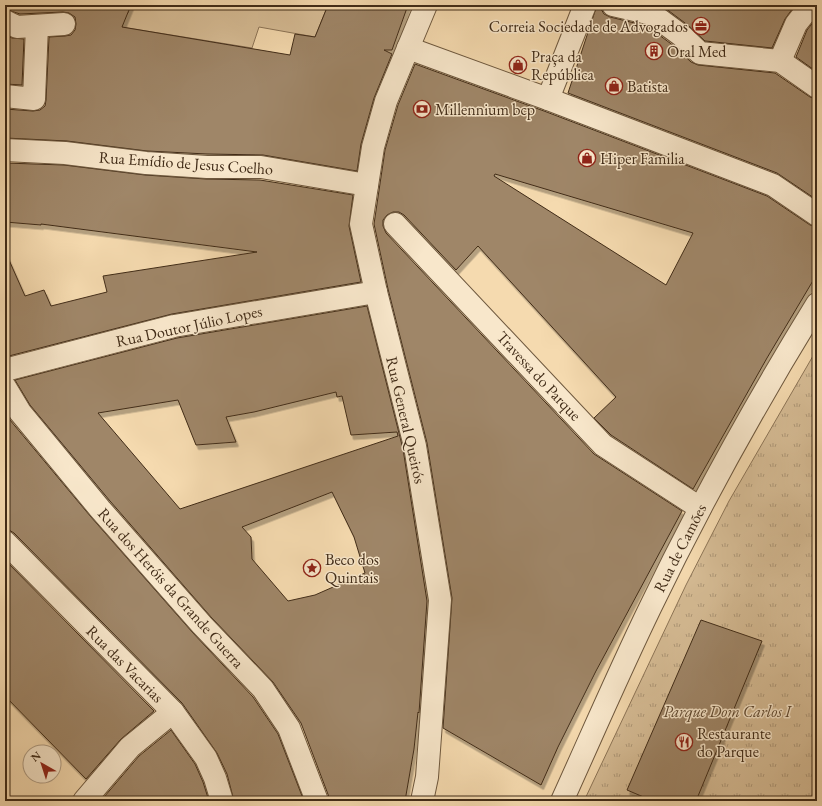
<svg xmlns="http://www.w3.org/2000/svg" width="822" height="806" viewBox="0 0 822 806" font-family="'EB Garamond',serif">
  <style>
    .green { fill: #d6bc95; stroke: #8c7456 }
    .park { fill: url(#park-tufts); stroke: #8c7456 }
    .building { fill: #9f8667; stroke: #412c18; fill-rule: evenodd; filter: url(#shadow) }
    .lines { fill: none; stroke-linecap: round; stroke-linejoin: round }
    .pedestrian-casing { stroke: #6e583e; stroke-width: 24 }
    .minor-casing { stroke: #6e583e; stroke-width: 24 }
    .pedestrian { stroke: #f8e7cb; stroke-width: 22 }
    .minor { stroke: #f8e7cb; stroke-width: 22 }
    .labels { text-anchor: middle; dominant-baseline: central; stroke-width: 3; stroke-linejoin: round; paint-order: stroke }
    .poi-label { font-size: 16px; fill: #412c18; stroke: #f8e7cb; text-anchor: start }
    .street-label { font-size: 16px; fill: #412c18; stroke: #f8e7cb }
    .park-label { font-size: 16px; font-style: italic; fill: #5f4931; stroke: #f8e7cb }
  </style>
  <defs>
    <pattern id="park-tufts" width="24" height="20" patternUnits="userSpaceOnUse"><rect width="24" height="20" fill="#d6bc95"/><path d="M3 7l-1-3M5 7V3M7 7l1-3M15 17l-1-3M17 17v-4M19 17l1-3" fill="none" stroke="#af9979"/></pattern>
    <filter id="shadow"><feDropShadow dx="2.5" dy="4.5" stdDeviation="0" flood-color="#0004"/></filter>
  </defs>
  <rect width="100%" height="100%" fill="#f5daaf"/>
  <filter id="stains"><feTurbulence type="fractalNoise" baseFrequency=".005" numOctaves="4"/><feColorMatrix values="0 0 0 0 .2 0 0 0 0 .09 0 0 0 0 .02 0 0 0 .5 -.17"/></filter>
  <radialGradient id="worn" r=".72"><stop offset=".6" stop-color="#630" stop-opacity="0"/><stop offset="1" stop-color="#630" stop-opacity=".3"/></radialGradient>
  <polygon class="green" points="131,5 328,5 315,37 259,27 252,48 84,21 87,9 128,13"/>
  <polygon class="park" points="817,349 817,801 584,801 686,585 729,501"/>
  <g class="building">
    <polygon points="5,5 131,5 122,27 290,55 295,34 315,37 328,5 408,5 392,50 384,50 392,54 374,98 361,144 357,171 263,155 207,154 147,151 67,141 5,138 5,109 33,111 40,110 45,106 46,100 49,37 65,36 71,35 75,30 76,24 75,17 69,13 63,12 20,14 5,9"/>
    <polygon points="597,5 601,5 601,9 604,14 610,17 647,26 674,46 691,62 698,65 775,73 810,97 817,99 817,200 777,173 568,93"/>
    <polygon points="661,5 795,5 785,19 772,48 705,41 689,26"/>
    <polygon points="815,20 817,21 817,72 796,57 807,30"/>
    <polygon points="5,35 12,38 24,39 22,85 5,84"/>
    <path d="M415,64L544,111L767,196L810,225L817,227V274L767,358L693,489L611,435L594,418L616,397L478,246L456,270L404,215L399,212H393L387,215L383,220V226L386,233L594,454L682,511L596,671L558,747L541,785L443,728L452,598L427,443L388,289L374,224L385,150L398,105ZM495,174L693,233L666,285L494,176Z"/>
    <polygon points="5,163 64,165 145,175 206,179 260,180 353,195 349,226 361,282 172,314 5,357 5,251 25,296 44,290 51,306 107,292 103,276 257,252 41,224 41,225 5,222"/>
    <path d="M367,306L403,449L427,601L419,713L418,712L414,749L405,801H329V797L301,723L273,682L211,617L110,501L30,405L15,380L177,338ZM336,392L337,397L342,396L351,435L397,432L398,436L180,509L98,413L178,400L196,445L236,442L226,417L254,412ZM332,492L354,537L365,573L315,595L288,601L252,559L251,537L242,527Z"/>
    <polygon points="5,411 10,420 91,517 193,633 253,697 278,734 304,801 234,801 227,774 217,753 182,703 14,533 9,530 5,530"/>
    <polygon points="5,560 154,711 121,739 86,779 5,696"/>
    <polygon points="701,620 762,641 696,801 653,801 627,790"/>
    <polygon points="171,730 195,764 203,782 209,801 107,801 104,797 139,756"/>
  </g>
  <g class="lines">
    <defs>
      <g id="pedestrian">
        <polyline points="613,5 652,14 682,36 700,53 780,61 817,87"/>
        <polyline points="780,61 796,24 811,5"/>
        <polyline points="5,96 34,99 37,26"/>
        <polyline points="548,99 773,185 817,215"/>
        <polyline points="395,224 603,445 700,508"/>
        <polyline points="5,370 174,326 376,292"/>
      </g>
      <g id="minor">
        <polyline points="5,21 17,27 64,24"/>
        <polyline points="408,48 548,99 585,5"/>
        <polyline points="5,150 65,153 146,163 207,167 261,167 367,185"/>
        <polyline points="5,387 20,412 100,509 202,625 263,689 289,728 317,801"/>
        <polyline points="5,542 173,712 206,758 215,778 222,801"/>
        <polyline points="84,801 130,747 173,712"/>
        <polyline points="422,801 427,777 440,600 415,446 376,292 361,224 373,147 386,101 426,5"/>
        <path d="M562,801C591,737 619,672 650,608C700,504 756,403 817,304"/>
      </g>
    </defs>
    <use href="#pedestrian" class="pedestrian-casing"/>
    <use href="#minor" class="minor-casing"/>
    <use href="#pedestrian" class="pedestrian"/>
    <use href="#minor" class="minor"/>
  </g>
  <defs>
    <symbol id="office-ring" viewBox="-11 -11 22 22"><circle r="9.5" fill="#f8e7cb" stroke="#8f2418" stroke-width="1.5"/><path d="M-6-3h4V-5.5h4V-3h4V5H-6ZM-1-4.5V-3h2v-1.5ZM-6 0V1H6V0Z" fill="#8f2418"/></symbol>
    <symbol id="building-ring" viewBox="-11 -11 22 22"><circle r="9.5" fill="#f8e7cb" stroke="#8f2418" stroke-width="1.5"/><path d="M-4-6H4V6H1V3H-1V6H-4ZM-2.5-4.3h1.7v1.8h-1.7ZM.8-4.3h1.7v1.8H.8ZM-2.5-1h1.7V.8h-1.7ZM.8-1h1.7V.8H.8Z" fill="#8f2418"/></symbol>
    <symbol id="shop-ring" viewBox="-11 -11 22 22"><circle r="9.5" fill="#f8e7cb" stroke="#8f2418" stroke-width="1.5"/><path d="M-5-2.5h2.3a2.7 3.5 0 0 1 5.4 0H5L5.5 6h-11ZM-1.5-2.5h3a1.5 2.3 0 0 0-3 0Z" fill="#8f2418"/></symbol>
    <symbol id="bank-ring" viewBox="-11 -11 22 22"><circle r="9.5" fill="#f8e7cb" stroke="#8f2418" stroke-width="1.5"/><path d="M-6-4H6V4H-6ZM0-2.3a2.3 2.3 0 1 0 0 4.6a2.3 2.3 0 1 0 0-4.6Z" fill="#8f2418"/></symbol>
    <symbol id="sight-ring" viewBox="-11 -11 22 22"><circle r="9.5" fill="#f8e7cb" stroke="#8f2418" stroke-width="1.5"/><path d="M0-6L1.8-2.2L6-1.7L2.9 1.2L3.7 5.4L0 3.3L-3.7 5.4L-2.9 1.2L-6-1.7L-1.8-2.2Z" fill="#8f2418"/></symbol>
    <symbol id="restaurant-ring" viewBox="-11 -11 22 22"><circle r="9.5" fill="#f8e7cb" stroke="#8f2418" stroke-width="1.5"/><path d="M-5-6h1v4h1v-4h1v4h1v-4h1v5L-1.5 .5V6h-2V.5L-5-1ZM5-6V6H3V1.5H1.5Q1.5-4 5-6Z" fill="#8f2418"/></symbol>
  </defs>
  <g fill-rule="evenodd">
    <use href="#office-ring" x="691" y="16" width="20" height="20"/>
    <use href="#building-ring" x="644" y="41" width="20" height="20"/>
    <use href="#shop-ring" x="508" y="55" width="20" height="20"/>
    <use href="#shop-ring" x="604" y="76" width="20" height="20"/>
    <use href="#bank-ring" x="412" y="99" width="20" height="20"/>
    <use href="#shop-ring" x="577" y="148" width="20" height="20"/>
    <use href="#sight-ring" x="302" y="558" width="20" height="20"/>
    <use href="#restaurant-ring" x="674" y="732" width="20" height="20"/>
  </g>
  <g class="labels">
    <g class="poi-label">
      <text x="688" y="26" text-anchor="end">Correia Sociedade de Advogados</text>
      <text x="667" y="51">Oral Med</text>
      <text x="531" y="56">Praça da<tspan x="531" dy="18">República</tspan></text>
      <text x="627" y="86">Batista</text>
      <text x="435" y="109">Millennium bcp</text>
      <text x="600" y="158">Hiper Familia</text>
      <text x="325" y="559">Beco dos<tspan x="325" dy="18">Quintais</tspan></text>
      <text x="697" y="733">Restaurante<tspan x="697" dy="18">do Parque</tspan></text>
    </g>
    <g class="street-label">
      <text transform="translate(186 163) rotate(4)">Rua Emídio de Jesus Coelho</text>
      <text transform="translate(189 326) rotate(-12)">Rua Doutor Júlio Lopes</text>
      <text transform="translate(539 376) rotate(47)">Travessa do Parque</text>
      <text transform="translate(406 420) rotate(77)">Rua General Queirós</text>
      <text transform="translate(680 548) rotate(-63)">Rua de Camões</text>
      <text transform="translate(171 588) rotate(48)">Rua dos Heróis da Grande Guerra</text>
      <text transform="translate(125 664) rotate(45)">Rua das Vacarias</text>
    </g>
    <g class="park-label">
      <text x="727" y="711">Parque Dom Carlos I</text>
    </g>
  </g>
  <rect width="822" height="806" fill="none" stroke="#f5daaf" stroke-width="20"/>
  <rect x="6" y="6" width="810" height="794" fill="none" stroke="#412c18" stroke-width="2"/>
  <rect x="10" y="10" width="802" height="786" fill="none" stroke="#412c18"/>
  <g transform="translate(42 764) rotate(321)"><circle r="19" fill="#f8e7cb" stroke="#af9c83"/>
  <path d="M0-3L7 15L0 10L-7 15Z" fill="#8f2418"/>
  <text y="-6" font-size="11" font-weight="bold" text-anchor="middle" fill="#412c18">N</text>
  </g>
  <rect width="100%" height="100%" filter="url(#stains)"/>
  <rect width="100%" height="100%" fill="url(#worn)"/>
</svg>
